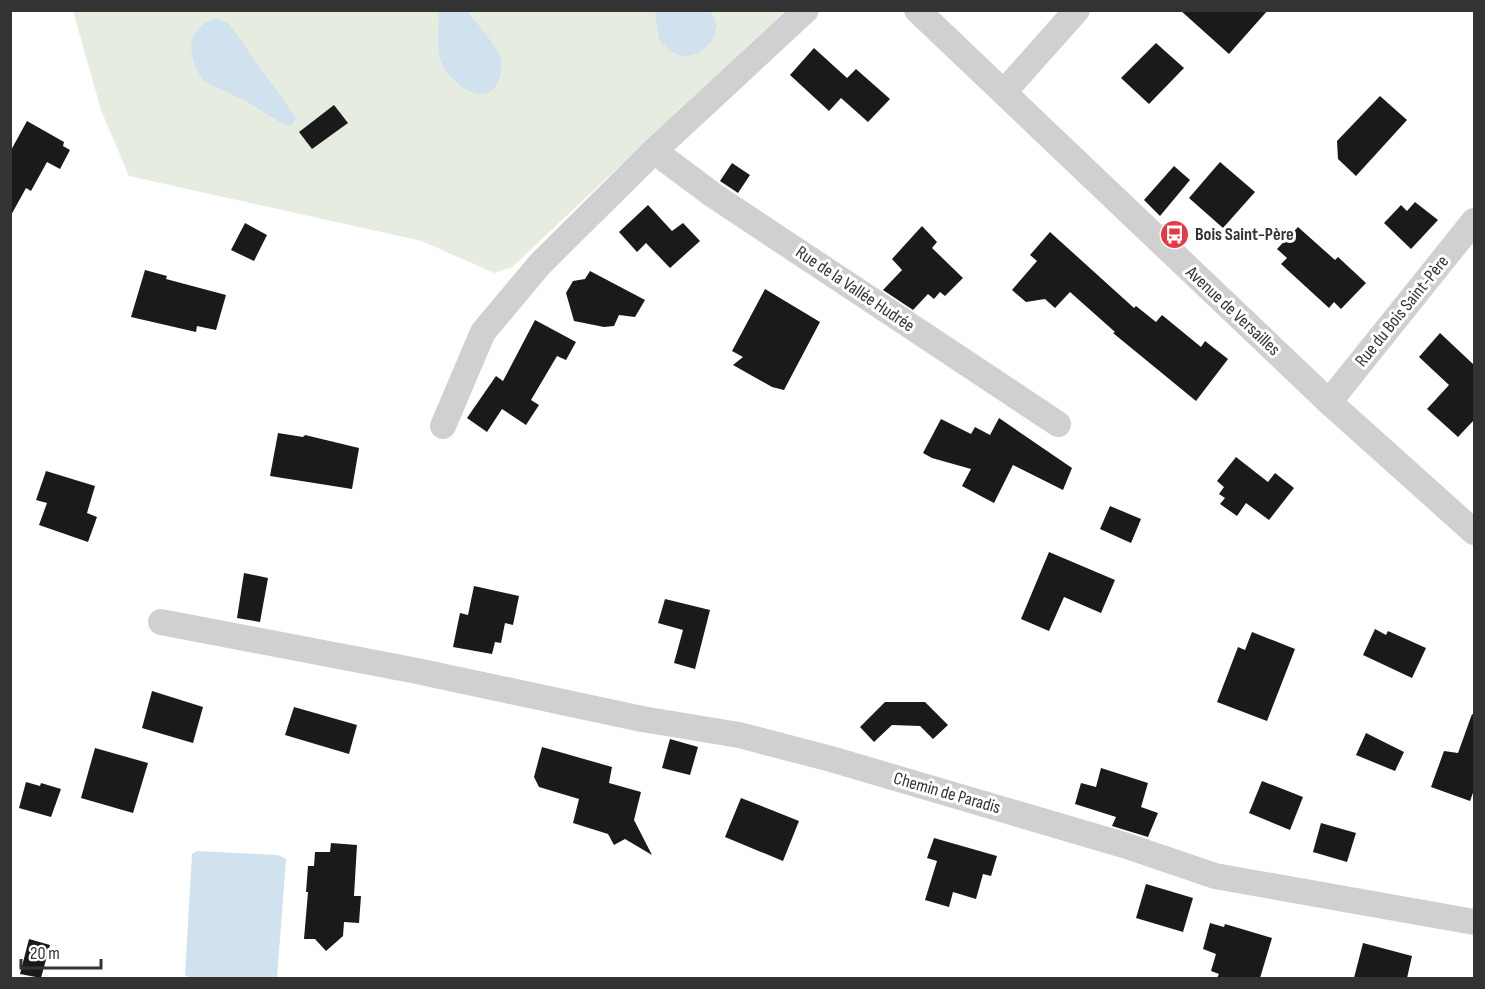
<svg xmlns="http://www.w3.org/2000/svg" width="1485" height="989" viewBox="0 0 1485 989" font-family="'Sofia Sans Condensed',sans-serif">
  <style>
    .green { fill: #e6ecdf }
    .water { fill: #cfe2ee }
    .building { fill: #1a1a1a }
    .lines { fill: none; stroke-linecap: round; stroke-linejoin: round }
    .minor { stroke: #d0d0d0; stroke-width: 26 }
    .labels { text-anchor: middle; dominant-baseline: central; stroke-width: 6; stroke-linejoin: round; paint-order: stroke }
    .poi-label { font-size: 18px; font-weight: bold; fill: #333; stroke: #fff; text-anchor: start }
    .street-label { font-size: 18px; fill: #333; stroke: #fff }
  </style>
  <rect width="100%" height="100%" fill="#fff"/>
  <polygon class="green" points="73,11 785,11 512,267 494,273 422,241 129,176 101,110"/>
  <g class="water">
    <path d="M439,11H467C476,22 495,44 500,56C503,63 501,72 499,79C488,111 453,85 443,66C435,51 439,27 439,11Z"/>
    <polygon points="655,11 711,11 717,26 712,41 699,53 685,57 671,52 659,40"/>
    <path d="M216,18L229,24L296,118L291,125H284L246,101L203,81C188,56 183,30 216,18Z"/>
    <polygon points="197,851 278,855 286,859 277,978 190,978 185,975 192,854"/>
  </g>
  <g class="building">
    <polygon points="1180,10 1268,10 1229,54"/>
    <polygon points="1156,43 1184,68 1149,104 1121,78"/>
    <polygon points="814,48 847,78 856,69 890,99 868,122 841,98 829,111 790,75"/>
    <polygon points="1380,96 1407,120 1356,176 1338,159 1337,141"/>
    <polygon points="334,105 348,123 312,149 299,132"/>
    <polygon points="27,121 64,142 63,146 70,150 60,169 47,162 31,191 26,188 10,217 10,152"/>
    <polygon points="1220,162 1255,192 1223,228 1189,198"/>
    <polygon points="732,163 750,175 738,193 720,181"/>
    <polygon points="1174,166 1190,180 1160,216 1144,200"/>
    <polygon points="1415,202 1438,220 1411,249 1384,223 1401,205 1407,211"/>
    <polygon points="648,205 672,231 683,223 700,241 670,268 646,243 637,252 619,232"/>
    <polygon points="245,223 267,235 254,261 231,250"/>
    <polygon points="922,226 937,242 932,248 963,278 945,296 940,292 934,299 928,294 913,310 883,290 902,270 892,259"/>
    <polygon points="1298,227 1335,260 1338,257 1366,283 1341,309 1334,302 1329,308 1281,264 1287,258 1277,249"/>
    <polygon points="1050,232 1134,308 1136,306 1156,322 1162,315 1201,347 1205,341 1228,359 1196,401 1113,333 1115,332 1070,292 1055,308 1045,299 1026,302 1012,290 1037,261 1030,255"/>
    <polygon points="145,270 167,276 166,279 226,295 216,330 197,326 196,332 131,317"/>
    <polygon points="590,271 645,300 635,317 619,315 614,326 604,327 574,321 566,293 573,281 585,279"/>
    <polygon points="765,289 820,322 784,390 772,387 733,365 743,357 732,351"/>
    <polygon points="535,320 576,342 566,360 557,356 531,400 539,405 526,425 502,409 487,432 467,418 496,376 503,381"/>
    <polygon points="1440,333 1474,365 1474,420 1458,437 1427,409 1449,385 1419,357"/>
    <polygon points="999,418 1072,468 1063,490 1013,465 994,503 962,486 971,469 932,458 923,453 941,419 971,434 975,427 990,435"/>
    <polygon points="278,433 303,437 305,435 359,448 352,489 270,476"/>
    <polygon points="1236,457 1268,482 1275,473 1294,488 1269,520 1246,503 1237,516 1220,504 1225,498 1219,494 1224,487 1217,481"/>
    <polygon points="46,471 95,486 87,513 97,517 88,542 39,525 47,503 36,500"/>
    <polygon points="1110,506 1141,519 1131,543 1100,529"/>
    <polygon points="1049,552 1115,580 1101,613 1064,597 1049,631 1021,619"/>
    <polygon points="244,573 268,578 260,622 237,618"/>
    <polygon points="474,586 519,596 513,625 505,623 501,643 495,642 492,654 453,647 460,613 468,615"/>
    <polygon points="665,599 710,610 695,669 674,663 683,630 658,623"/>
    <polygon points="1375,629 1386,635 1388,631 1426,648 1412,678 1363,655"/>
    <polygon points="1252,632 1295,649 1267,721 1217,702 1238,647 1245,650"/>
    <polygon points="152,691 203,707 193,743 142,728"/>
    <polygon points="885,702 925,702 948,725 933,739 920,726 892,725 874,742 860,727"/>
    <polygon points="294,707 357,725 349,754 285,735"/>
    <polygon points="1472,714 1474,715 1474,790 1470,801 1431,787 1444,751 1458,753"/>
    <polygon points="1366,733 1404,752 1395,771 1356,755"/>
    <polygon points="670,739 698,747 690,775 662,768"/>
    <polygon points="542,747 612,767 609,783 641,792 634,820 652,855 625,839 614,845 608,834 573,823 579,799 539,787 534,777"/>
    <polygon points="95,748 148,763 133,813 81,798"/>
    <polygon points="1101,768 1148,783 1141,807 1158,813 1148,837 1112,826 1116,817 1075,804 1081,783 1096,787"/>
    <polygon points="1262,781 1303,797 1290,830 1249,813"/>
    <polygon points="26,782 40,786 41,783 61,789 51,817 19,808"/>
    <polygon points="741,798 799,821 783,861 725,837"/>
    <polygon points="1321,823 1356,833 1347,862 1313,852"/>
    <polygon points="934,838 997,856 991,876 983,874 976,899 953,892 949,907 925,900 937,861 927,858"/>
    <polygon points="331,843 357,845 354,896 361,896 359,923 344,922 343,936 326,951 315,939 304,939 308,892 306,892 308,866 314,866 315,852 330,852"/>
    <polygon points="1146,884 1193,898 1183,932 1136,918"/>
    <polygon points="1210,923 1224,927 1225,924 1272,938 1260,978 1217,978 1219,974 1211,971 1216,954 1203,949"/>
    <polygon points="29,939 50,945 41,978 20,974"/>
    <polygon points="1363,943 1412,956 1407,978 1354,978"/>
  </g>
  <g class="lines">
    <g class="minor">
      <polyline points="917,10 1329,402 1474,532"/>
      <polyline points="1004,92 1077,10"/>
      <polyline points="654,151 713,195 1058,424"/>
      <polyline points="1329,402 1474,221"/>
      <polyline points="443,426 483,332 540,264 654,151 806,10"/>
      <polyline points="161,622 417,671 642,719 739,735 831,759 1127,846 1215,876 1474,922"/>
    </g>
  </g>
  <defs>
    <symbol id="bus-disc" viewBox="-11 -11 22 22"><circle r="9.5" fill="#e63946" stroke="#fff"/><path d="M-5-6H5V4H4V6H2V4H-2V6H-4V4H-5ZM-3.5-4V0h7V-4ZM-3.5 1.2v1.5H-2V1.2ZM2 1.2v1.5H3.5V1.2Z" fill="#fff"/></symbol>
  </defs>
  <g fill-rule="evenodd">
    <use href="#bus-disc" x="1158" y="218" width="33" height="33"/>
  </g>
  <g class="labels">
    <g class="poi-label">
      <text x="1195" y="234">Bois Saint-Père</text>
    </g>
    <g class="street-label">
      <text transform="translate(855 289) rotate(34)">Rue de la Vallée Hudrée</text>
      <text transform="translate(1233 311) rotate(43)">Avenue de Versailles</text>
      <text transform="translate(1402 311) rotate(-51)">Rue du Bois Saint-Père</text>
      <text transform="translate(947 793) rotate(16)">Chemin de Paradis</text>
    </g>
  </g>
  <rect width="1485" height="989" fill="none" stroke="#333333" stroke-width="24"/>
  <path d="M21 959v9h80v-9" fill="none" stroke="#333333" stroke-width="3"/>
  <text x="30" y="959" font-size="18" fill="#333333" stroke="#ffffff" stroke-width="4.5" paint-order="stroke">20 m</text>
</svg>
